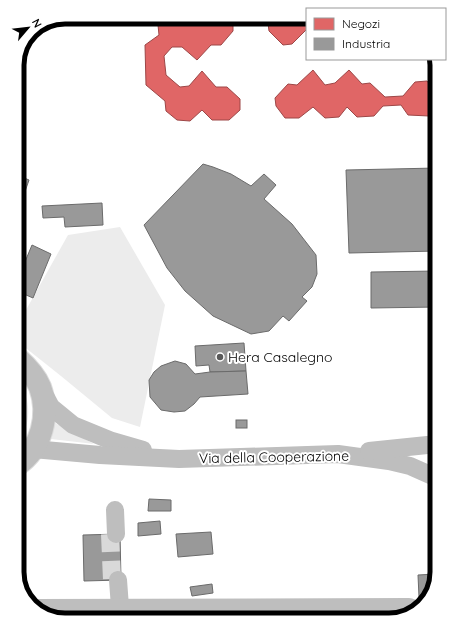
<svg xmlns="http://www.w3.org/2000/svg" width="454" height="637" viewBox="0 0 454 637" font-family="Quicksand,sans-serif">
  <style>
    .green { fill: #ececec }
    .shops { fill: #e06666; stroke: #9d4747 }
    .industry { fill: #999; stroke: #6b6b6b }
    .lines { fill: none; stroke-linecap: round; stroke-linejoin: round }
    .minor-tunnel { stroke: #d9d9d9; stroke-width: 18; stroke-dasharray: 18 9; stroke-linecap: butt }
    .major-casing { stroke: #dbdbdb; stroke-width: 24 }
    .minor { stroke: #bebebe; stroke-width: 18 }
    .major { stroke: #bebebe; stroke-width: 22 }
    .poi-dot { fill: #595959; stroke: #fff; stroke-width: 1.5 }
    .labels { text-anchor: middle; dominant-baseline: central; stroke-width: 4; stroke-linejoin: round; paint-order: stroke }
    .poi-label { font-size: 14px; fill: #000; stroke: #fff; text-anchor: start }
    .street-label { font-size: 14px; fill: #000; stroke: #fff }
    .rim { fill: none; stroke: #000; stroke-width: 5 }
  </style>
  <rect width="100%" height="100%" fill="#fff"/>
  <g class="green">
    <polygon points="120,227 165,305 140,427 112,418 61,376 17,341 17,326 68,235"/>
    <path d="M17,380C20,385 23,389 25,394C31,409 29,430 17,442Z"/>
    <polygon points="55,423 94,444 51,439"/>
  </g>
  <g class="shops">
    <polygon points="166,17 190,17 195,22 201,17 228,17 233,21 233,31 221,45 211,45 197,60 182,47 172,47 164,56 166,75 180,87 189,86 202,71 216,87 227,87 240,99 240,110 229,120 212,120 202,110 190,121 177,120 166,111 165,101 146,85 145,45 159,35 158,25"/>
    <polygon points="273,17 300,17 304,21 307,17 307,32 306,30 292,44 283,45 269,31 268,23"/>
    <polygon points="313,70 325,85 335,83 349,70 362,84 370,83 385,97 403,96 415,82 427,81 437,93 437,109 429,116 408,115 401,105 383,106 374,116 357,117 347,107 339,117 325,118 313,107 299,118 285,118 276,106 275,98 288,84 297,85"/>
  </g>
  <g class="industry">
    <polygon points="203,164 213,167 231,174 251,186 264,174 276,185 264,199 292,224 316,255 317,274 312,287 302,297 307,301 289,321 283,316 269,331 251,334 213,316 185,291 167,268 144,225"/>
    <polygon points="437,168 437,251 349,253 346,170"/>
    <polygon points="17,175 29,180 17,214"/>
    <polygon points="102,203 103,225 65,227 64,217 43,218 42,206"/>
    <polygon points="32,245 51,254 33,298 17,291 17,281"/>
    <polygon points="437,271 437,307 371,308 371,272"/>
    <polygon points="17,322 21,323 18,330 17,330"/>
    <polygon points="244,343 246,371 210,372 209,365 196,366 195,346"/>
    <polygon points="175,361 186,364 195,374 210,372 246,371 248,394 200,397 194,404 185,411 174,412 161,410 150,397 149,380 154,372 161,366"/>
    <rect x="236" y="420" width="11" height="8"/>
    <polygon points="149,499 171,500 171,511 148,511"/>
    <polygon points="160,521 161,534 138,536 138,523"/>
    <polygon points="211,532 213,554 178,557 176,534"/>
    <polygon points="120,534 121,580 84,581 83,535"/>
    <polygon points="436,574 431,596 430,597 419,597 418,575"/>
    <polygon points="212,584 213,593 192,596 190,587"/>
  </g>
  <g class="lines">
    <polyline class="minor-tunnel" points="110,534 112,580"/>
    <defs>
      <path id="major" d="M17,465C42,448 50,415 40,387C35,375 26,366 17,358"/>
    </defs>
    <use href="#major" class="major-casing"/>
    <g class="minor">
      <polyline points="42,390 51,407 73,425 112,441 143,450"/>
      <polyline points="33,449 100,455 179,459 338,454 389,461 410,466 437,478"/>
      <polyline points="369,451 437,444"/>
      <polyline points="115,510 116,534"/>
      <polyline points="118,580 120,607"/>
      <polyline points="35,608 409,607 417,610"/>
    </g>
    <use href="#major" class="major"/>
  </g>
  <circle class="poi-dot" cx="220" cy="357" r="4"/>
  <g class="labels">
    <g class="poi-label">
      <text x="228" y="357">Hera Casalegno</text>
    </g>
    <g class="street-label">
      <text transform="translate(274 457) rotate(-1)">Via della Cooperazione</text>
    </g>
  </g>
  <path d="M0 0H454V637H0ZM65 24H389A41 41 0 0 1 430 65V572A41 41 0 0 1 389 613H65A41 41 0 0 1 24 572V65A41 41 0 0 1 65 24Z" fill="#fff" fill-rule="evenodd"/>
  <path class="rim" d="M65 24H389A41 41 0 0 1 430 65V572A41 41 0 0 1 389 613H65A41 41 0 0 1 24 572V65A41 41 0 0 1 65 24Z"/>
  <rect x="306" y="8" width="140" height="52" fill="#ffffff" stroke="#999999"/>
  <rect x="314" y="18" width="20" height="12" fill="#e06666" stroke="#999999"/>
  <text x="342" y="28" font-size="12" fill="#000000">Negozi</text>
  <rect x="314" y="38" width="20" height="12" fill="#999999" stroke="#999999"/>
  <text x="342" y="48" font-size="12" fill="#000000">Industria</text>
  <g transform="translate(28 28) rotate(62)" stroke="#ffffff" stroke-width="3" paint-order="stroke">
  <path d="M0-3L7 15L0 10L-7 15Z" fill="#000000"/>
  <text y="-6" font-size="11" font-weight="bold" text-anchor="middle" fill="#000000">N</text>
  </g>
</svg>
